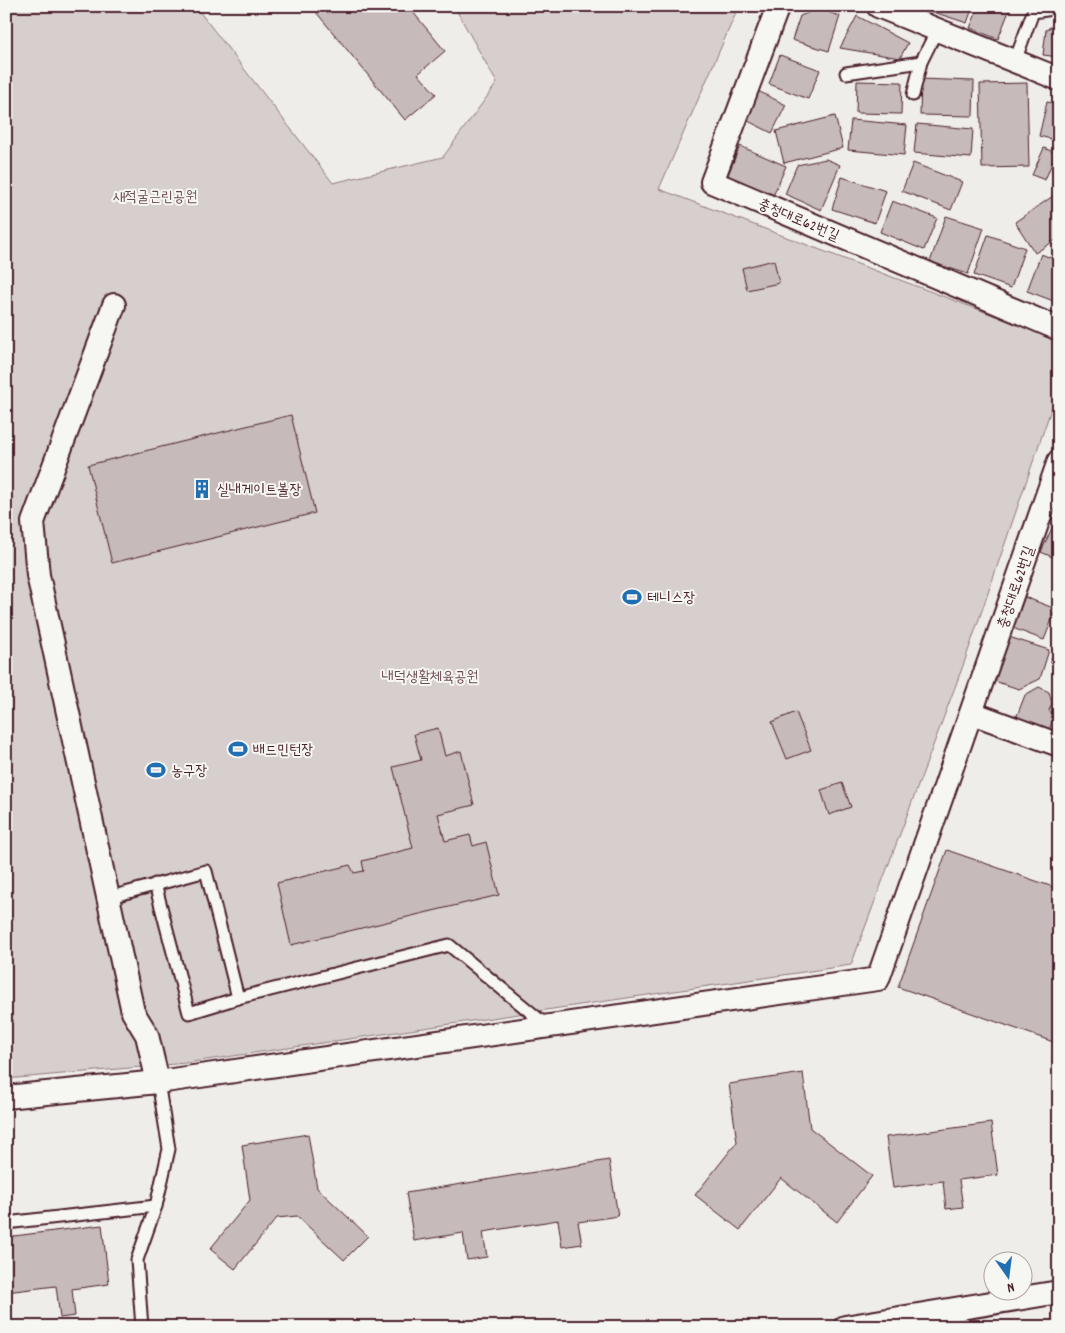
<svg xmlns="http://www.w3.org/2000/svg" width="1065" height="1333" viewBox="0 0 1065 1333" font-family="Dekko,'Poor Story',sans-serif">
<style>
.green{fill:#d7cfce;stroke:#90777c}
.building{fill:#c6babb;stroke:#4a1f2b}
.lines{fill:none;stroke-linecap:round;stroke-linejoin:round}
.service-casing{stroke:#4a1f2b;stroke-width:15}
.minor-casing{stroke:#4a1f2b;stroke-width:26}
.service{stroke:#f6f6f2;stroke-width:11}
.minor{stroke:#f6f6f2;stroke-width:22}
.labels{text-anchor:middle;stroke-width:4;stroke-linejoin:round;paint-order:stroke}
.park-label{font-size:15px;fill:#6d4b54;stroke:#f6f6f2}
.street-label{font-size:15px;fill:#4a1f2b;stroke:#f6f6f2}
.poi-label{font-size:15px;fill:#4a1f2b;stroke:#f6f6f2;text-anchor:start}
</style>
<rect width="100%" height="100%" fill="#efedea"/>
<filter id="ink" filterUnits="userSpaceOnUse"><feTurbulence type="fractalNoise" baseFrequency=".02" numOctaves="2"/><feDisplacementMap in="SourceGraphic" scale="10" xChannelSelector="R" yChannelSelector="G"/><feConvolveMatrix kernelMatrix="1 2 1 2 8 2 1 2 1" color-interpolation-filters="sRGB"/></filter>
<g filter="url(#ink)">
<polygon class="green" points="6,6 195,6 333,183 443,157 497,83 454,6 739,6 659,189 1059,340 1059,386 964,663 851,965 186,1063 6,1079"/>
<g class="building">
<polygon points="311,6 408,6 445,51 418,74 436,94 405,120"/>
<polygon points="928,6 973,6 967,23 927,10"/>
<polygon points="979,6 1011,6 998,39 970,28"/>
<polygon points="818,9 840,16 829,51 792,40 800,16"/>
<polygon points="857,16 908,43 900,58 840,48"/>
<polygon points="1059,21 1059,57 1043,55 1046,30"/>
<polygon points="780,55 820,70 808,99 769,84"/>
<polygon points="921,79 974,81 973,116 920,115"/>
<polygon points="857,81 902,82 901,114 856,113"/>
<polygon points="1027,83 1029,167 982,168 980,84"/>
<polygon points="758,91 786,105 772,133 744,119"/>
<polygon points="1047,102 1059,104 1059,141 1039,136"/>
<polygon points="835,116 843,148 784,163 776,131"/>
<polygon points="851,120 907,125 904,155 848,150"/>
<polygon points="917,124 973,129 971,158 914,153"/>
<polygon points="740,146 786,166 773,196 727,177"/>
<polygon points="1044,148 1056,153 1045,180 1032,175"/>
<polygon points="826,159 840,165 821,210 785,194 797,165"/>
<polygon points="913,163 962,182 951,210 902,191"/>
<polygon points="842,177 886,191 875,223 832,209"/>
<polygon points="1056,194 1059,198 1059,238 1035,253 1015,222"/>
<polygon points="892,201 937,218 924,250 880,232"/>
<polygon points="946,216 984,228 968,274 930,262"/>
<polygon points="988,235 1025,248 1011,288 974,275"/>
<polygon points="1059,247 1059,303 1027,291 1041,254 1054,259"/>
<polygon points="774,260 779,283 747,290 742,268"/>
<polygon points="291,415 315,513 112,563 88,465"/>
<polygon points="1058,515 1059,516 1059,560 1041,552"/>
<polygon points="1022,596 1056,609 1044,640 1010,627"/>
<polygon points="1009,637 1049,650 1040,679 1019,689 994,681"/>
<polygon points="1059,638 1059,665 1050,662"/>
<polygon points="1039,687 1049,692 1052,703 1049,711 1055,714 1048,733 1015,721 1025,695"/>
<polygon points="796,712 811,750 787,759 772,722"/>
<polygon points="438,728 445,756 461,751 474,805 438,814 445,841 470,835 473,846 486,842 499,895 291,945 277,883 350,865 354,873 364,871 362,861 413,848 393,767 421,760 414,734"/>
<polygon points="842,783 851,807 829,815 821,790"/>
<polygon points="947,850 1059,889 1059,1044 898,987"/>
<polygon points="803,1073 810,1128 872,1176 837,1222 781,1178 740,1230 695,1195 737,1142 729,1084"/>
<polygon points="991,1123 998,1175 959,1180 963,1207 946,1209 943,1181 893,1188 886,1137"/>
<polygon points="308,1134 317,1188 368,1236 344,1260 297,1216 277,1218 235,1269 210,1249 250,1200 242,1145"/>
<polygon points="609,1160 618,1216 578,1222 582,1244 562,1247 558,1220 483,1232 487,1257 467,1260 463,1233 414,1241 406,1193"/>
<polygon points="102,1225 109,1284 72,1289 75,1316 60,1318 56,1286 6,1292 6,1237"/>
</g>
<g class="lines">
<g class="service-casing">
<g id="service">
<polyline points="1015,61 1033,12 1059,8"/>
<polyline points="846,73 921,62"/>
<polyline points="913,95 921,62 937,30"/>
<polyline points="155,884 189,1013 238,998"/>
<polyline points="107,898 206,871 238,998 449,945 546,1025"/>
<polyline points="6,1223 156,1206"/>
<polyline points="142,1327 137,1260 156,1206 169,1149 158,1082"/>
</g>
</g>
<g class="minor-casing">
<g id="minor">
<polyline points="778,6 712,182 1059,329"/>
<polyline points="878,6 1059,79"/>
<polyline points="114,305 33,522 38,575 133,1012 147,1035 158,1082 878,979 1059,461"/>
<polyline points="972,713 1059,745"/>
<polyline points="6,1097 158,1082"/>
<polyline points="845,1327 1059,1292"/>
</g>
</g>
<use href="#service" class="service"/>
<use href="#minor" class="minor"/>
</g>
</g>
<defs>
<g id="building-bare" transform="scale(1.5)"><path d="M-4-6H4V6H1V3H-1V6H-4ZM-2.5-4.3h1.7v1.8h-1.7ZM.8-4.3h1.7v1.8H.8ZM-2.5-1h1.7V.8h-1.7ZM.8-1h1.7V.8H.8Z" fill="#1f6fb2" stroke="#f6f6f2" stroke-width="2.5" paint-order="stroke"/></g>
<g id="stadium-bare" transform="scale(1.5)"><path d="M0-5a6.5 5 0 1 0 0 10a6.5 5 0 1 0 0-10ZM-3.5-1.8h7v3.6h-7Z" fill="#1f6fb2" stroke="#f6f6f2" stroke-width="2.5" paint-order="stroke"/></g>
</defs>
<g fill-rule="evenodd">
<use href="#building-bare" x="202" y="489"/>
<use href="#stadium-bare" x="632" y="597"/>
<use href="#stadium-bare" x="238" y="749"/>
<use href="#stadium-bare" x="156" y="770"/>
</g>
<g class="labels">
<g class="park-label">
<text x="155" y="201">새적굴근린공원</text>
<text x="430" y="681">내덕생활체육공원</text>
</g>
<g class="street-label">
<text transform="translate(799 219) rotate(23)" y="5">충청대로62번길</text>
<text transform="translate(1015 587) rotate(-71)" y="5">충청대로62번길</text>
</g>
<g class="poi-label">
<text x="217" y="494">실내게이트볼장</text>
<text x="647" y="602">테니스장</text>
<text x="253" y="754">배드민턴장</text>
<text x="171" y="775">농구장</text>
</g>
</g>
<rect width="1065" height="1333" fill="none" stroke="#f6f6f2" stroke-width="25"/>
<rect x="12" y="12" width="1040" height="1308" fill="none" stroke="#4a1f2b" stroke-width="2" filter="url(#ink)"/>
<g transform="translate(1008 1276) rotate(166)"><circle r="24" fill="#f6f6f2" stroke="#b1a0a2"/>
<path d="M0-4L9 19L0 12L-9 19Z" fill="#1f6fb2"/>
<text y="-8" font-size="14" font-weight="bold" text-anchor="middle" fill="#4a1f2b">N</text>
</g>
</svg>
